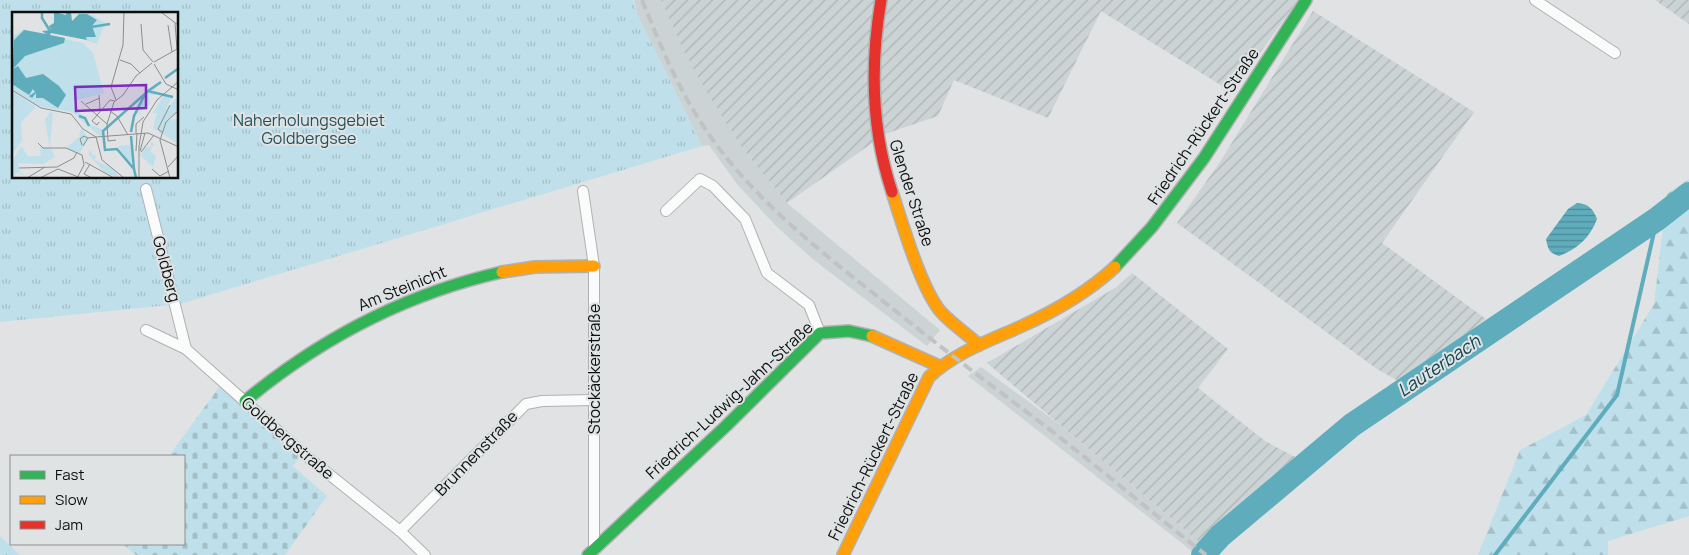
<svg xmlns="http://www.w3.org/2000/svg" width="1689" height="555" viewBox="0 0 1689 555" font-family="Manrope,sans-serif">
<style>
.built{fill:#cbd3d4}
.industrial{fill:url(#industrial-furrows)}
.forest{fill:url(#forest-firs)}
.cemetery{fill:url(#cemetery-stones)}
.park{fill:url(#park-tufts);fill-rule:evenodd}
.water{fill:url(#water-rules)}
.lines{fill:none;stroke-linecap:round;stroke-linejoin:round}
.stream{stroke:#5facbc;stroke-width:4}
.river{stroke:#5facbc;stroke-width:24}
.street-casing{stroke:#b0b1b2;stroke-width:12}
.fast-casing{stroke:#b0b1b2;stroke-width:14}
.slow-casing{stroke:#b0b1b2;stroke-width:14}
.jam-casing{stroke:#b0b1b2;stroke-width:14}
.street{stroke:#fafbfb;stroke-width:10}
.fast{stroke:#30b455;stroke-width:11}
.slow{stroke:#ff9f0a;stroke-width:11}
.jam{stroke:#e5322d;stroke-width:11}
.rail{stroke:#c1c2c2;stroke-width:4;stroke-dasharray:10 5;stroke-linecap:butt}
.labels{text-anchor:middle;stroke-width:4;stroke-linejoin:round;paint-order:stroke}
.park-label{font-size:16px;fill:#24505b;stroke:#dfe3e4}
.street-label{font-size:16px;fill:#0d0f0f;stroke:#dfe3e4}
.water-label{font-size:18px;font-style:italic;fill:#15434e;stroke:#dfe3e4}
.inset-river{fill:none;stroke:#5facbc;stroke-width:2.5}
.inset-road{fill:none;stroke:#8c8e8e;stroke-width:1}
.view{fill:#7b2cbf;fill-opacity:0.15;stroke:#7b2cbf;stroke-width:2.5}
.inset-edge{fill:none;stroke:#0d0f0f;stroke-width:2.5}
</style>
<defs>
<pattern id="industrial-furrows" width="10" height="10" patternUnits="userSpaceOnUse" patternTransform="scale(1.25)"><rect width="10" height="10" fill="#cbd3d4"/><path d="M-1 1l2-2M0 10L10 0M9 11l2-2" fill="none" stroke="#adb4b5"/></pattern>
<pattern id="forest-firs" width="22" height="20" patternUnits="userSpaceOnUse" patternTransform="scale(1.25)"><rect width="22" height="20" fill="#bfe0ea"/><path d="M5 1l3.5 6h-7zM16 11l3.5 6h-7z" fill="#a3bfc8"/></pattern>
<pattern id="cemetery-stones" width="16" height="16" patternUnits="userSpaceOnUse" patternTransform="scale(1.25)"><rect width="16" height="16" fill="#bfe0ea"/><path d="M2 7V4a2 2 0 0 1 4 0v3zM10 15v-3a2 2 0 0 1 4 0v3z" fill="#a3bfc8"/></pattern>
<pattern id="park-tufts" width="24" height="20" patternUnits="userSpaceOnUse" patternTransform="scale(1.25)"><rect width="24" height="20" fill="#bfe0ea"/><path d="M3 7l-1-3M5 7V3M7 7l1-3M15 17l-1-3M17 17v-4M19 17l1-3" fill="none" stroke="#a3bfc8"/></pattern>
<pattern id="water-rules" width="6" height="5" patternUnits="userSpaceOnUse" patternTransform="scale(1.25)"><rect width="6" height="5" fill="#5facbc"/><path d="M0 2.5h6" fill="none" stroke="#4d8a97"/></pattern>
</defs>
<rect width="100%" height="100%" fill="#e0e2e3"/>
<g class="built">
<polygon points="634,0 661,0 684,52 743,149 787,203 940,330 927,346 815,261 776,226 737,184 709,145 702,146 637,14"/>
<polygon points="981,367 1059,424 1204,546 1192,551 968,376"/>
</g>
<g class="industrial">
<polygon points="661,0 1298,0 1232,92 1101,11 1048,118 954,80 938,116 885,134 787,203 743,149 711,99 684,52"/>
<polygon points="1655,0 1689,0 1689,24"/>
<polygon points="1313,11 1474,112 1382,243 1486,319 1400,382 1377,369 1177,223 1220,162"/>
<polygon points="1132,273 1228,349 1198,388 1265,441 1299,459 1204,546 987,363 1115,288"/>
</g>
<polygon class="forest" points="1689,179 1689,516 1608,541 1608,555 1478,555 1520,450 1586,415 1654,304 1667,194"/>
<polygon class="cemetery" points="220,386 299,458 293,466 327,496 285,555 136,555 123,544 184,544 184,456 169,456"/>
<g class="park">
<path d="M0 0H633L637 14 702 146 180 304 0 322ZM14 14H178V178H14Z"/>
<polygon points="0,536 19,554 20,555 0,555"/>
</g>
<path class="water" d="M1577 203C1589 204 1593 209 1597 219 1590 238 1577 249 1559 256 1549 253 1548 249 1546 239L1568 209Z"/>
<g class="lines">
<polyline class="stream" points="1495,555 1617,395 1657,219"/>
<polyline class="river" points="1203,555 1220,536 1352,425 1657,219 1689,194"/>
<g class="street-casing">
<g id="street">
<polyline points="1535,0 1615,53"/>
<polyline points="146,189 186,349"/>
<polyline points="583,191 594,266 594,547"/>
<polyline points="666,211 700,179 713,186 745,219 767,273 809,305 820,333"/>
<polyline points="146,330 186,349 305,455 400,531 425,555"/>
<polyline points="400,531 526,404 542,401 594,400"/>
</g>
</g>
<g class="fast-casing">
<g id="fast">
<polyline points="1115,267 1152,227 1204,158 1306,0"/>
<path d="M245 401C321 338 405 294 502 272"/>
<polyline points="588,555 726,426 820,333 849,331 872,336"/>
</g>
</g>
<g class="slow-casing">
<g id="slow">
<path d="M892 192C902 222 921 289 941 312 952 324 967 334 979 345"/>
<polyline points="502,272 535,267 594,266"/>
<polyline points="872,336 939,366"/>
<path d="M843 555 929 377C956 352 989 341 1022 326 1055 311 1088 292 1115 267"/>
</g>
</g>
<g class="jam-casing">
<path id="jam" d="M881 0C870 65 871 129 892 192"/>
</g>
<use href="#street" class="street"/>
<use href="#fast" class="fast"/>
<use href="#slow" class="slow"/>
<use href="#jam" class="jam"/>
<path class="rail" d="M642 0C658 39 673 77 695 113 739 186 807 241 873 293 920 331 968 368 1016 404 1081 452 1142 505 1206 555"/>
</g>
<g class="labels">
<g class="park-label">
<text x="309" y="126">Naherholungsgebiet<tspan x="309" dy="18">Goldbergsee</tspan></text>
</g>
<g class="street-label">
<text transform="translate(1203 126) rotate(-56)" y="6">Friedrich-Rückert-Straße</text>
<text transform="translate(912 193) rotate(72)" y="6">Glender Straße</text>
<text transform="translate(167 269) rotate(75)" y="6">Goldberg</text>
<text transform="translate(402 288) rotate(-22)" y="6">Am Steinicht</text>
<text transform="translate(594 369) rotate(-90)" y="6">Stockäckerstraße</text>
<text transform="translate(729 400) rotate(-43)" y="6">Friedrich-Ludwig-Jahn-Straße</text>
<text transform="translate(288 438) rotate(41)" y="6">Goldbergstraße</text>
<text transform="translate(476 453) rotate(-46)" y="6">Brunnenstraße</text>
<text transform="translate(873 456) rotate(-64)" y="6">Friedrich-Rückert-Straße</text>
</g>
<g class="water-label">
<text transform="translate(1439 366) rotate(-34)" y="6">Lauterbach</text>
</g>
</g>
<g transform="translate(12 12)">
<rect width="166" height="166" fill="#e0e2e3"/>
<path d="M38 100 41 101 38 134 42 143 31 144 29 137H38L33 108ZM139 130 142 132 138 139 144 144 141 155 128 143 133 135H139ZM118 133 122 149 117 152 106 134Z" fill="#bfe0ea"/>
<path d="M143 73 145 74 143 77 147 76 138 79 146 83H137L138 92 126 100 131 102 123 101 133 81ZM0 79 24 95 9 110 10 129 0 142ZM69 116 76 126 68 141 54 136 67 125ZM9 134 16 144H29L28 135 37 137H29L31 144 42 143V145L32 152 6 151 8 160 15 166 6 160 0 166V150ZM77 137 81 144 84 142 83 148 102 157 106 165 94 162 77 143Z" fill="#bfe0ea"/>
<path d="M80 3 93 11 85 32 70 27 75 28 74 25 83 22 80 14 84 10 77 4Z" fill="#bfe0ea"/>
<path d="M12 17 71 31 81 41 92 81 62 89 61 93 77 112 92 118 89 125 60 100 25 94 0 77V25Z" fill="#bfe0ea"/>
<path d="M152 83 159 86 153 99 166 84V99L155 108 166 107 165 131 141 116 145 101H141Z" fill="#bfe0ea"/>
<path d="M42 0 54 3V0H59L60 9 67 2H75L85 8 80 14 84 25H74L75 28 39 21 38 23 53 26 52 31 13 44 1 57 6 54 14 66 31 62 47 74 54 83 46 96 31 86H24V81L20 86 17 84 23 80 21 77 17 83 0 72 2 28 12 18 34 22 30 19 39 18 37 14 42 11Z" fill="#5facbc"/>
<path class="inset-river" d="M30 0V6L38 19M79 15 98 12M153 66 167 56M136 79 149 70M67 104 73 106 77 114M119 120 122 104 133 82M119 124 122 157M124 166 122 157 105 137 93 138 91 119 136 79 161 85"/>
<path class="inset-road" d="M149 0 166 13M163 11 165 37M129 12 131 38 141 50M156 13 160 40M108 48 119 52 128 61M142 50 167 36M142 52 154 72 167 78M0 78 29 96 59 102 71 117 84 125 136 121 167 135M87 83 88 98M104 88 99 75 111 33 112 0M69 89 95 112M74 92 88 86M98 99 105 104 116 123M87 110 85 113 80 109 98 88 103 89M124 121V112L132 105M151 121 146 117 158 93M104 128 96 129 95 112 102 90 111 83 124 64 140 51M26 131 31 136H54L70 143 72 153 65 166M70 133 68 127 72 124 76 126M71 134 76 126 84 125 90 148 112 166M124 139 125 121M128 139 133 121M129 140 142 123M73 150 102 166M78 152 72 162 80 166M156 155 167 143M7 156 45 155 62 146 65 140M46 157 69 166M140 157 148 164 157 159M15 166 33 155M28 166 46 157M127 166V134L131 110 145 88 167 69M158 166 148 128 154 110 167 98"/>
<path class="view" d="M134 73V96L64 99 63 75Z"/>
<rect width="166" height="166" class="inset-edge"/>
</g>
<rect x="10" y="455" width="175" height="90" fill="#dfe3e4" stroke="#8b8e8f"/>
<rect x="20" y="471" width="25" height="8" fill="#30b455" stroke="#8b8e8f"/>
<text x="55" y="480" font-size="15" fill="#0d0f0f">Fast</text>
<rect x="20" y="496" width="25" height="8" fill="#ff9f0a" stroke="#8b8e8f"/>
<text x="55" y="505" font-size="15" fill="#0d0f0f">Slow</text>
<rect x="20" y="521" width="25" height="8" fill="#e5322d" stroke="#8b8e8f"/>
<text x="55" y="530" font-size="15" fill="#0d0f0f">Jam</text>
</svg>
